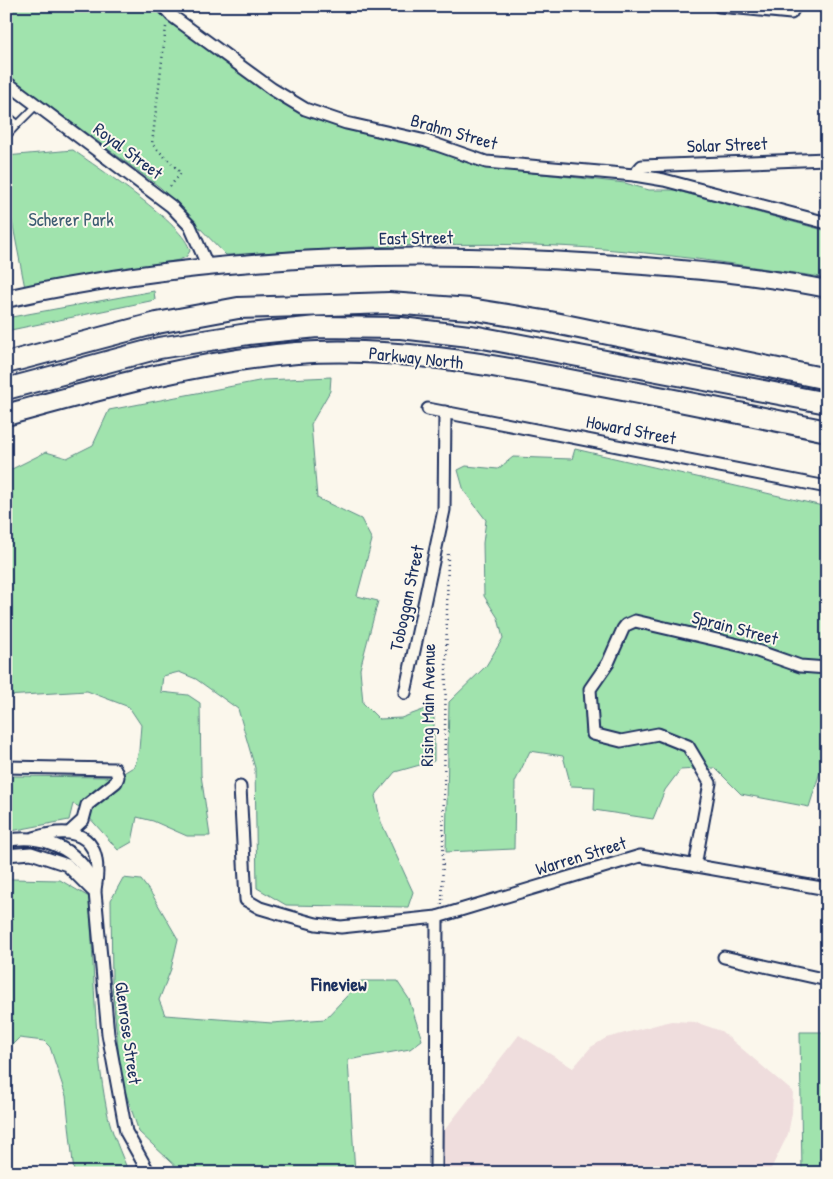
<svg xmlns="http://www.w3.org/2000/svg" width="833" height="1179" viewBox="0 0 833 1179" font-family="'Patrick Hand',sans-serif">
<style>
.built{fill:#efdddd}
.green{fill:#a0e3ad;stroke:#5e8986}
.lines{fill:none;stroke-linecap:round;stroke-linejoin:round}
.service-casing{stroke:#1b2f5e;stroke-width:9}
.minor-casing{stroke:#1b2f5e;stroke-width:15}
.secondary-casing{stroke:#1b2f5e;stroke-width:20}
.motorway-casing{stroke:#1b2f5e;stroke-width:24}
.path{stroke:#1b2f5e;stroke-width:2.5;stroke-dasharray:1 4;stroke-linecap:butt}
.service{stroke:#fbf7ec;stroke-width:5.5}
.minor{stroke:#fbf7ec;stroke-width:11}
.secondary{stroke:#fbf7ec;stroke-width:16}
.motorway{stroke:#fbf7ec;stroke-width:20}
.labels{text-anchor:middle;stroke-width:4;stroke-linejoin:round;paint-order:stroke}
.street-label{font-size:18px;fill:#1b2f5e;stroke:#fbf7ec}
.park-label{font-size:18px;fill:#3c5c72;stroke:#fbf7ec}
.neighbourhood-label{font-size:19px;font-weight:bold;fill:#1b2f5e;stroke:#fbf7ec}
</style>
<rect width="100%" height="100%" fill="#fbf7ec"/>
<filter id="ink" filterUnits="userSpaceOnUse"><feTurbulence type="fractalNoise" baseFrequency=".02" numOctaves="2"/><feDisplacementMap in="SourceGraphic" scale="10" xChannelSelector="R" yChannelSelector="G"/><feConvolveMatrix kernelMatrix="1 2 1 2 8 2 1 2 1" color-interpolation-filters="sRGB"/></filter>
<g filter="url(#ink)">
<polygon class="built" points="671,1021 695,1022 721,1031 793,1092 792,1113 788,1134 769,1173 442,1173 443,1132 519,1035 573,1068 591,1047 606,1038"/>
<g class="green">
<path d="M6 6H153L163 17 278 99 426 147 479 167 625 183 649 190H674L827 231V278C729 263 632 248 533 245 431 242 328 249 226 255L161 188 6 74Z"/>
<path d="M73 150C98 168 185 224 190 251L186 257 179 260 25 288 6 190V156Z"/>
<polygon points="154,291 155,300 6,331 6,318"/>
<polygon points="331,377 330,391 311,424 317,498 361,519 372,540 357,596 378,601 360,669 363,703 379,719 401,718 434,706 434,761 395,772 375,796 381,822 413,892 408,907 286,905 257,888 255,768 238,709 196,679 179,672 163,676 161,692 188,695 200,703 201,775 210,836 187,836 153,821 137,817 132,842 118,850 80,807 73,804 69,820 6,832 6,776 117,777 135,766 139,750 141,725 129,707 87,691 6,696 6,472 46,452 67,458 93,445 109,410 264,380"/>
<polygon points="575,449 827,507 827,750 809,807 741,794 715,768 680,770 665,790 653,819 594,810 595,787 571,786 563,756 530,751 515,782 514,849 446,852 449,702 486,666 503,638 498,618 484,596 483,543 486,520 464,491 458,470 466,466 498,469 513,457 572,459"/>
<polygon points="123,878 141,880 153,896 178,939 171,969 159,1000 165,1015 272,1023 325,1019 361,981 397,981 409,999 422,1040 410,1049 348,1060 355,1173 183,1173 139,1132 121,1079 112,984 111,900"/>
<path d="M12 879 60 880 89 897C95 968 93 1040 107 1111 111 1132 121 1153 129 1173H74L66 1096 50 1047 44 1041 19 1038 6 1051V880Z"/>
<polygon points="800,1032 827,1032 827,1173 802,1173"/>
</g>
<g class="lines">
<g class="service-casing">
<g id="service">
<polyline points="6,114 18,124 37,105"/>
<polyline points="6,137 18,124"/>
</g>
</g>
<g class="minor-casing">
<g id="minor">
<polyline points="163,6 172,16 272,89 305,109 346,123 426,141 486,162 634,175 664,180 827,223"/>
<polyline points="719,6 791,13 795,6"/>
<polyline points="6,82 171,206 190,226 208,267"/>
<polyline points="634,175 642,166 827,159"/>
<polyline points="428,409 827,487"/>
<polyline points="405,693 444,510 445,412"/>
<polyline points="6,767 115,769 118,777 116,782 87,805 83,820 71,831"/>
<polyline points="240,787 246,900 260,908 287,916 316,924 341,927 437,917 640,856 827,889"/>
<path d="M34 838C81 823 104 840 95 890"/>
<path d="M6 841C37 834 71 845 88 873 92 878 93 886 95 892L108 1034 126 1132 149 1173"/>
<polyline points="6,855 31,853 67,865 92,890"/>
<polyline points="695,866 710,783 688,746 658,734 621,741 593,734 590,689 608,663 623,629 626,625 635,621 743,646 800,666 827,668"/>
<polyline points="724,957 827,980"/>
<polyline points="436,1173 437,917"/>
</g>
</g>
<g class="secondary-casing">
<path id="secondary" d="M6 299C205 255 414 249 617 264 687 269 758 275 827 289"/>
</g>
<g class="motorway-casing">
<g id="motorway">
<polyline points="6,363 157,323 238,308 389,303 470,309 550,322 827,379"/>
<polyline points="6,389 159,348 248,334 317,327 401,328 478,337 827,403"/>
<path d="M6 415C101 389 198 361 297 353 392 346 487 364 580 382 662 397 745 414 827 431"/>
</g>
</g>
<g class="path">
<polyline points="166,27 152,144 181,173 168,189"/>
<polyline points="442,905 448,553"/>
</g>
<use href="#service" class="service"/>
<use href="#minor" class="minor"/>
<use href="#secondary" class="secondary"/>
<use href="#motorway" class="motorway"/>
</g>
</g>
<g class="labels">
<g class="street-label">
<text transform="translate(454 132) rotate(16)" y="6">Brahm Street</text>
<text transform="translate(727 145) rotate(-2)" y="6">Solar Street</text>
<text transform="translate(128 151) rotate(37)" y="6">Royal Street</text>
<text transform="translate(416 238) rotate(-1)" y="6">East Street</text>
<text transform="translate(416 358) rotate(6)" y="6">Parkway North</text>
<text transform="translate(631 430) rotate(11)" y="6">Howard Street</text>
<text transform="translate(407 598) rotate(-78)" y="6">Toboggan Street</text>
<text transform="translate(735 628) rotate(15)" y="6">Sprain Street</text>
<text transform="translate(428 705) rotate(-89)" y="6">Rising Main Avenue</text>
<text transform="translate(581 856) rotate(-17)" y="6">Warren Street</text>
<text transform="translate(128 1033) rotate(82)" y="6">Glenrose Street</text>
</g>
<g class="park-label">
<text x="71" y="226">Scherer Park</text>
</g>
<g class="neighbourhood-label">
<text x="339" y="991">Fineview</text>
</g>
</g>
<rect width="833" height="1179" fill="none" stroke="#fbf7ec" stroke-width="25"/>
<rect x="12" y="12" width="808" height="1154" fill="none" stroke="#1b2f5e" stroke-width="2" filter="url(#ink)"/>
</svg>
